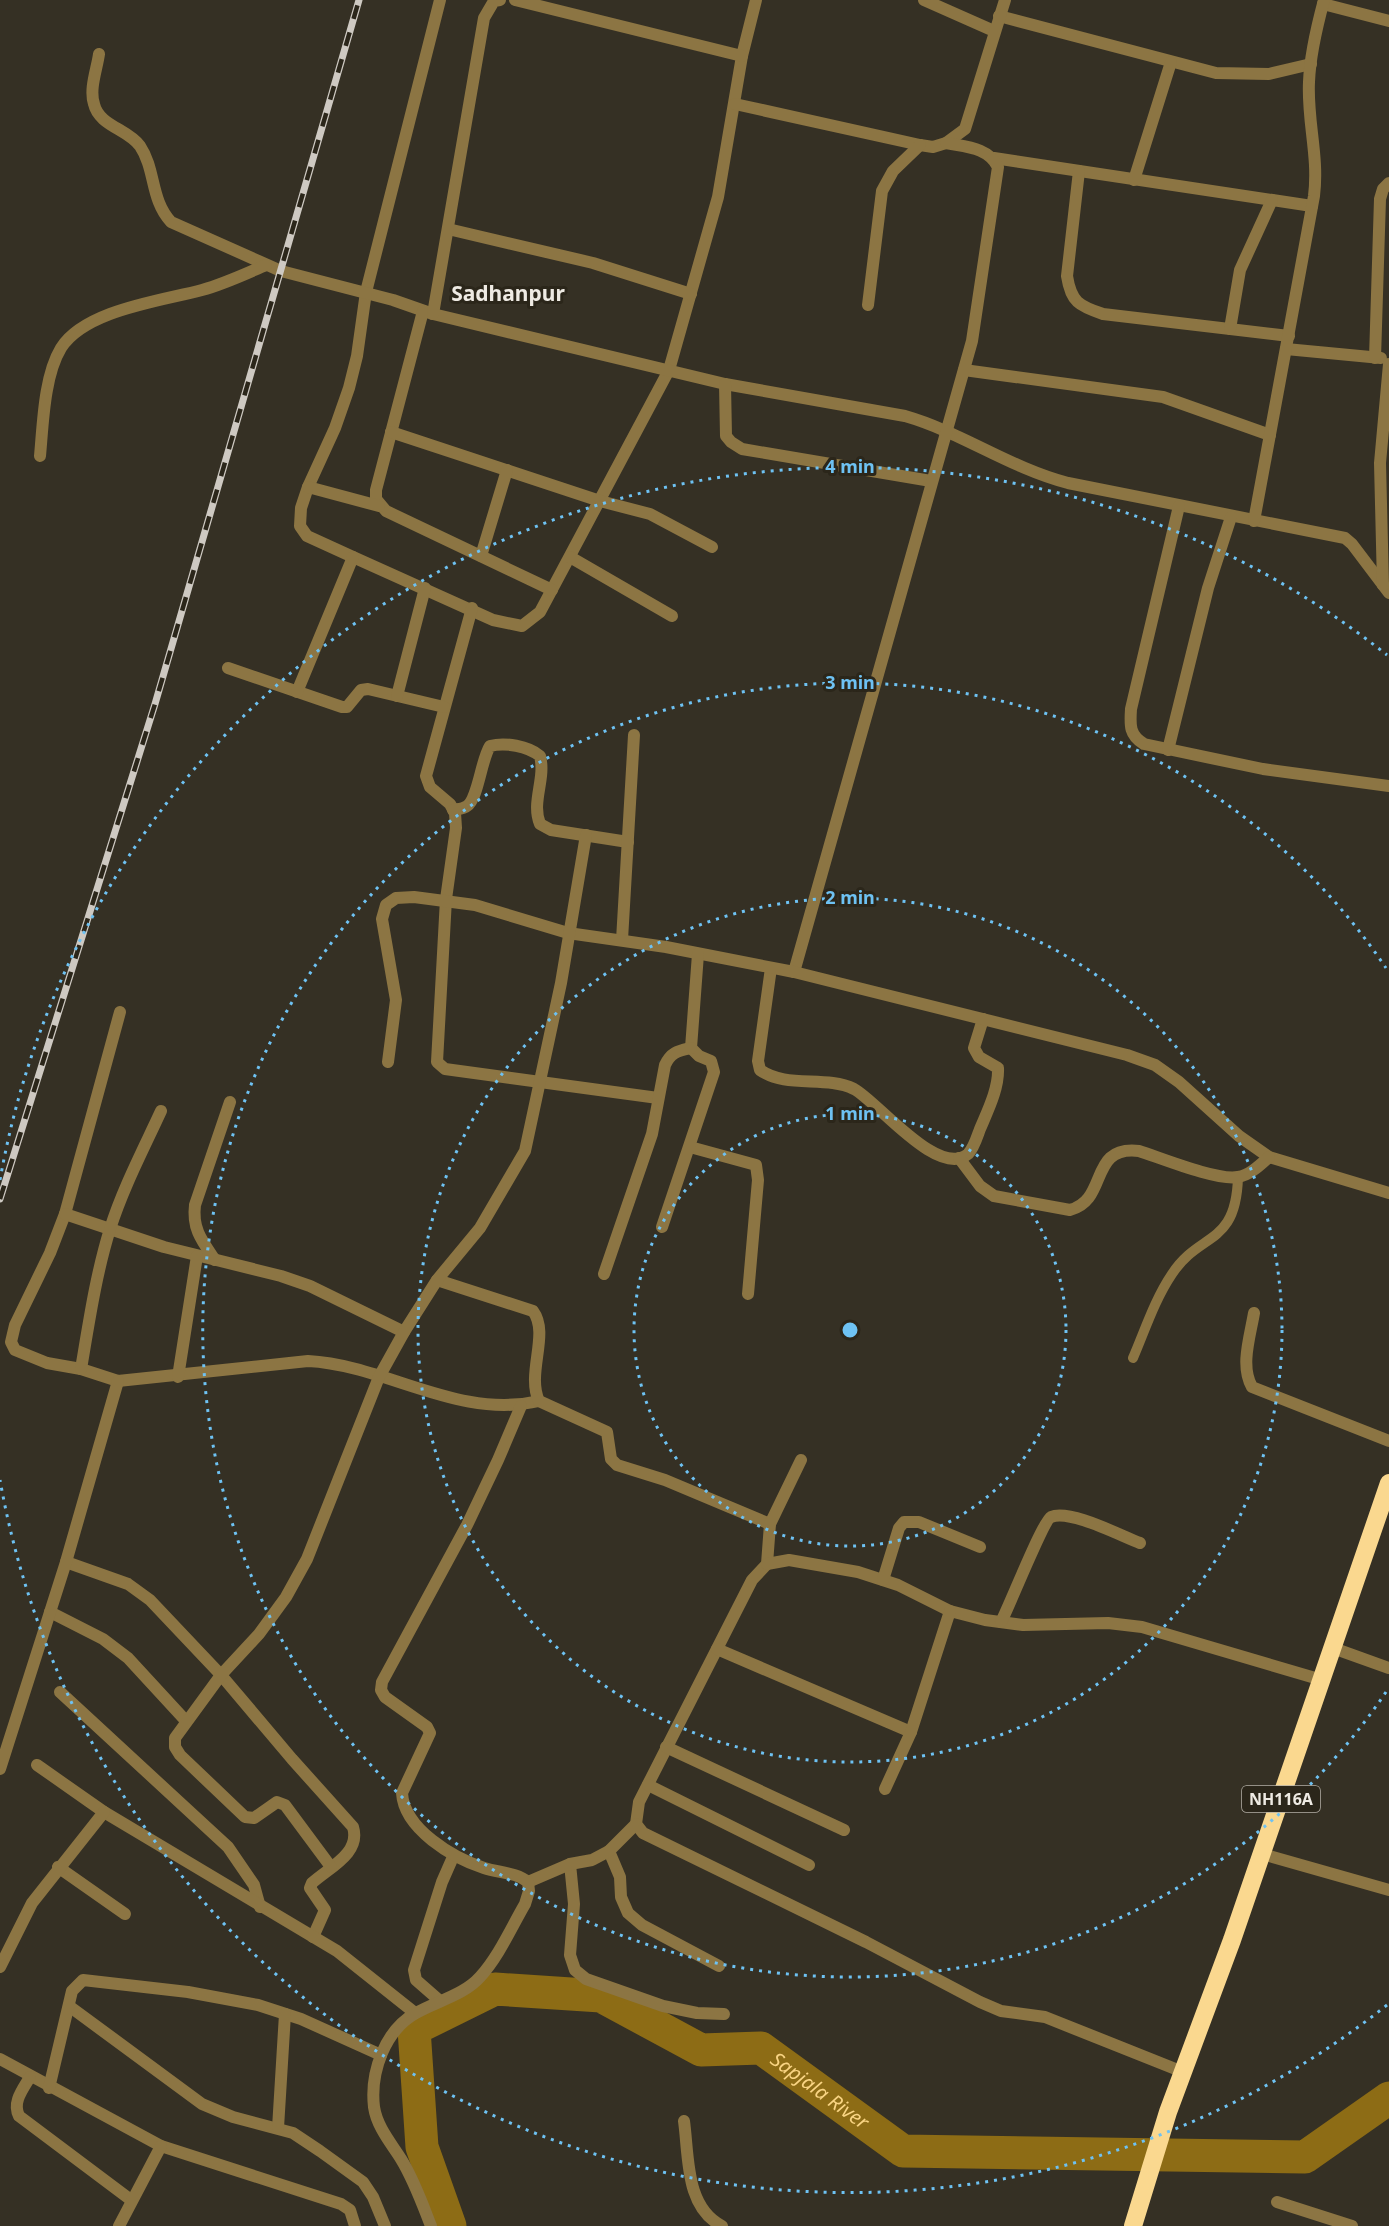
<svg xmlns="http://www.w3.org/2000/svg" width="1389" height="2226" viewBox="0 0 1389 2226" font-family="'Noto Sans',sans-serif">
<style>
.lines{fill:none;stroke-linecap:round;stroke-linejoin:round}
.river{stroke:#8d6c15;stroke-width:33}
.lane{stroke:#8c7543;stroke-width:10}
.street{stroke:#8c7543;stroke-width:12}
.highway{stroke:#fad88f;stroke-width:18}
.rail-casing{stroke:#cec9c2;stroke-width:7}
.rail{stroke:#2b261a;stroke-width:4.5;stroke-dasharray:14;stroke-linecap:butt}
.ring{fill:none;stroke:#6ec2f3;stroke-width:3;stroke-dasharray:3 6}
.labels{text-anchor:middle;stroke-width:6;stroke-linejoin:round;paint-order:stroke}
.shield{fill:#2b261a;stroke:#b4afa7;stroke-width:1.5}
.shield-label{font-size:16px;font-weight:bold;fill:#eeeae3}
.water-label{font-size:20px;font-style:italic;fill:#f9d483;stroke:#2b261a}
.quarter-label{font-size:21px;font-weight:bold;fill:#eeeae3;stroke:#2b261a}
.centre{fill:#6ec2f3;stroke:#2b261a;stroke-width:3}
.ring-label{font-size:18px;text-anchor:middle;font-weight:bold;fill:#6ec2f3;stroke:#2b261a;stroke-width:6;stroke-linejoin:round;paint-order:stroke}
</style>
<rect width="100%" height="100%" fill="#353024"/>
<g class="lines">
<path class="river" id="s1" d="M450 2226 422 2147 414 2029 495 1989 601 1996 701 2050 761 2048 903 2151 1305 2157 1389 2098"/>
<path class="lane" d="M1133 1358C1145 1330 1155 1299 1172 1274 1200 1231 1236 1247 1238 1177"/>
<g class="street">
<polyline points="440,0 366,292 357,356 349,388 335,428 308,487 301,508 300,526 307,536 353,557 493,620 522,626 540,612 669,370 718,197 742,56 756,0"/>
<polyline points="515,0 742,56"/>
<polyline points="924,0 994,31"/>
<polyline points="1323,4 1389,21"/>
<polyline points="999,16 1216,73 1269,74 1311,64"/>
<path d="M99 54C97 69 89 89 94 104 99 126 128 129 140 146 156 170 150 199 171 222L281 271 393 300 433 314 725 384 905 416C961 432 1010 468 1068 483L1345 538 1352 544 1389 593"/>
<polyline points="735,104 920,145 933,147 946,143 965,129 1005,0"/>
<polyline points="994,158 1312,206"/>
<path d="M1079 171 1067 276C1071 302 1079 306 1103 314L1289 336"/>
<polyline points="1134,180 1171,62"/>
<polyline points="448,229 593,263 691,294"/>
<polyline points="868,305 882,191 893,171 920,145"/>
<polyline points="423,311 376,490 376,499 386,511 552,590"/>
<polyline points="433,314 484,18 494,1 500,0"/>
<polyline points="1230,329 1240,270 1272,200"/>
<polyline points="1286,349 1381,358"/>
<polyline points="1375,358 1380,199 1383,189 1389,183"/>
<polyline points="964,370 1163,397 1270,435"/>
<polyline points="725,384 726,436 731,442 742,449 931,481"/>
<polyline points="391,432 600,501 650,514 712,547"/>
<path d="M40 456C43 424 44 376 61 348 85 310 161 301 202 290 224 284 245 274 266 265"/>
<polyline points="308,487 379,506"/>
<path d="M1179 506 1131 709C1130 725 1129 735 1144 744L1263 769 1389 786"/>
<path d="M1254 521 1314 196C1319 156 1307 121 1309 82 1310 54 1317 26 1324 0"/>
<polyline points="481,556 507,470"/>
<polyline points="570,557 672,616"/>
<polyline points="1383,585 1380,463 1389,364"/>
<polyline points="472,608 426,776 430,787 450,804 455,813 456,828 446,899 437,1062 445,1069 658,1098"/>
<polyline points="228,668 342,707 347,707 361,690 368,689 444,707"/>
<polyline points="297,692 353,557"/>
<polyline points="397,696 425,588"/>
<polyline points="1168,750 1208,588 1231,517"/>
<path d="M453 810C457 809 463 809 467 806 478 799 481 760 490 746 505 742 528 746 540 756 546 779 531 802 540 824L551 830 628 842"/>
<polyline points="622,940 634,735"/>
<path d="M771 968 758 1061 760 1070C787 1089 825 1075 854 1089 877 1101 938 1179 968 1154 974 1148 977 1137 980 1129 988 1110 999 1088 998 1068L979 1057 974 1048 983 1019"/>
<path d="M794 972 972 341 998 167C988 147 966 147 946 143"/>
<path d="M120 1012 65 1214 50 1253 15 1325 11 1342 15 1350 47 1363 81 1369 118 1381 308 1361C386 1365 458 1420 539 1401"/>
<polyline points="388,1062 396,1000 382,919 386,905 396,898 414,897 475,905 568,933 666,947 794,972 1127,1055 1155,1065 1179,1082 1239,1136 1269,1157 1389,1193"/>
<polyline points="690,1147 756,1165 758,1180 748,1294"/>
<path d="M959 1158 980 1186 994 1196 1070 1210C1109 1200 1088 1145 1139 1151 1161 1158 1217 1181 1238 1177 1250 1175 1260 1165 1269 1157"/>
<polyline points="65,1214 164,1247 281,1276 310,1286 404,1332"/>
<polyline points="662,1227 714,1072 711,1061 699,1056 691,1048 698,954"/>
<path d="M215 1260C202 1241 192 1229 195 1205L230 1102"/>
<path d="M604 1274 652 1134 665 1065C671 1052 678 1051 691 1048"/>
<path d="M437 1280 533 1311C550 1334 526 1373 539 1401L607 1432 611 1459 617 1465 665 1480 770 1524"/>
<path d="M1254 1313C1250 1337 1240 1366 1252 1387L1389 1441"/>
<path d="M81 1369C89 1322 96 1274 110 1229 123 1188 143 1150 161 1111"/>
<polyline points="178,1377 197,1256"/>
<polyline points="801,1460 770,1524 767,1564 752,1580 639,1802 636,1824 643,1833 866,1942 980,2002 1001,2011 1045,2017 1183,2072"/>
<path d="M66 1562 128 1584 150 1600 221 1675 292 1759 353 1827C361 1853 330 1867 312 1883L310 1888 325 1910 313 1937"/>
<polyline points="767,1564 789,1560 858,1572 898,1585 950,1611 985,1620 1023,1625 1108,1623 1142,1627 1322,1680"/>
<polyline points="883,1580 899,1528 904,1522 919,1522 980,1547"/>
<polyline points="50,1612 103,1639 128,1658 186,1721"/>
<path d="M1001 1622C1009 1607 1043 1521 1051 1517 1070 1509 1121 1536 1140 1543"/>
<polyline points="1333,1648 1389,1668"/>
<polyline points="717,1649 911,1732"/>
<polyline points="60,1692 228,1847 254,1885 260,1907"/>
<polyline points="666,1747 844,1830"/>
<polyline points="37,1765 104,1812 337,1951 415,2013"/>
<polyline points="0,1769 66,1562 118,1381"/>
<polyline points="648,1785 809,1865"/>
<polyline points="885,1789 911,1732 950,1611"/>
<polyline points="609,1851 620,1877 621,1897 628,1913 642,1925 719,1966"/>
<polyline points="1262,1854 1389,1890"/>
<polyline points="570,1864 574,1904 570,1955 575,1970 586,1979 663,2006 697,2013 724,2014"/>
<polyline points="58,1867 125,1914"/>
<polyline points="331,1867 285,1805 277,1802 254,1818 245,1817 180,1755 175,1747 175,1738 221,1675 259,1634 286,1597 307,1559 379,1377 404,1332 437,1280 480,1228 525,1151 561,983 586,835"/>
<polyline points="528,1882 570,1864 592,1860 609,1851 636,1824"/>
<polyline points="0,1967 32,1903 104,1812"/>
<polyline points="440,2001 416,1980 414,1970 442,1882 453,1857"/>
<polyline points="69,2006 202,2104 233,2117 293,2133 320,2151 363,2182 373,2197 385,2226"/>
<polyline points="0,2059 161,2146 341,2204 350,2210 355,2226"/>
<path d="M30 2077C23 2089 12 2102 19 2116L131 2200"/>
<polyline points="49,2088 72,1991 83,1980 188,1992 258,2005 301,2019 381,2055"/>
<path d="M684 2121C689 2157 685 2207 722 2226"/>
<polyline points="278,2128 285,2014"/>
<polyline points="1277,2202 1352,2226"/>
<polyline points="119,2226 161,2146"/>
<path d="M431 2226C422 2203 414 2180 401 2159 391 2143 377 2127 374 2107 370 2072 385 2030 416 2013 437 2001 464 1995 480 1977 499 1956 511 1928 525 1904L529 1891 528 1882C516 1872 499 1873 484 1868 453 1858 404 1829 402 1793L430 1733 427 1727 385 1697 381 1690 382 1682 467 1525 498 1460 521 1406"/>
</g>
<polyline class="highway" points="1133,2226 1168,2112 1232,1940 1389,1483"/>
<g class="rail-casing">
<polyline id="rail" points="0,1199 155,704 359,0"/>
</g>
<use href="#rail" class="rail"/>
</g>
<g class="ring">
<circle cx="850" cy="1330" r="216"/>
<circle cx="850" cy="1330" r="432"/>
<path d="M1386 1692A647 647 0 1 1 1386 968"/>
<path d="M1387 2005A863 863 0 0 1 0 1480M0 1180A863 863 0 0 1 1387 655"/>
</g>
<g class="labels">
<rect class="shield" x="1242" y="1786" width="78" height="26" rx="4.5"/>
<g class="shield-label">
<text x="1281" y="1805">NH116A</text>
</g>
<g class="water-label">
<text dy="7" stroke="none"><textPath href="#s1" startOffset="645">Sapjala River</textPath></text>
</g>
<g class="quarter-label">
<text x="508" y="301">Sadhanpur</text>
</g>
</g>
<circle cx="850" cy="1330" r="9" class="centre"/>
<g class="ring-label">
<text x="850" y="473">4 min</text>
<text x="850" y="689">3 min</text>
<text x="850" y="904">2 min</text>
<text x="850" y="1120">1 min</text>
</g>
</svg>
